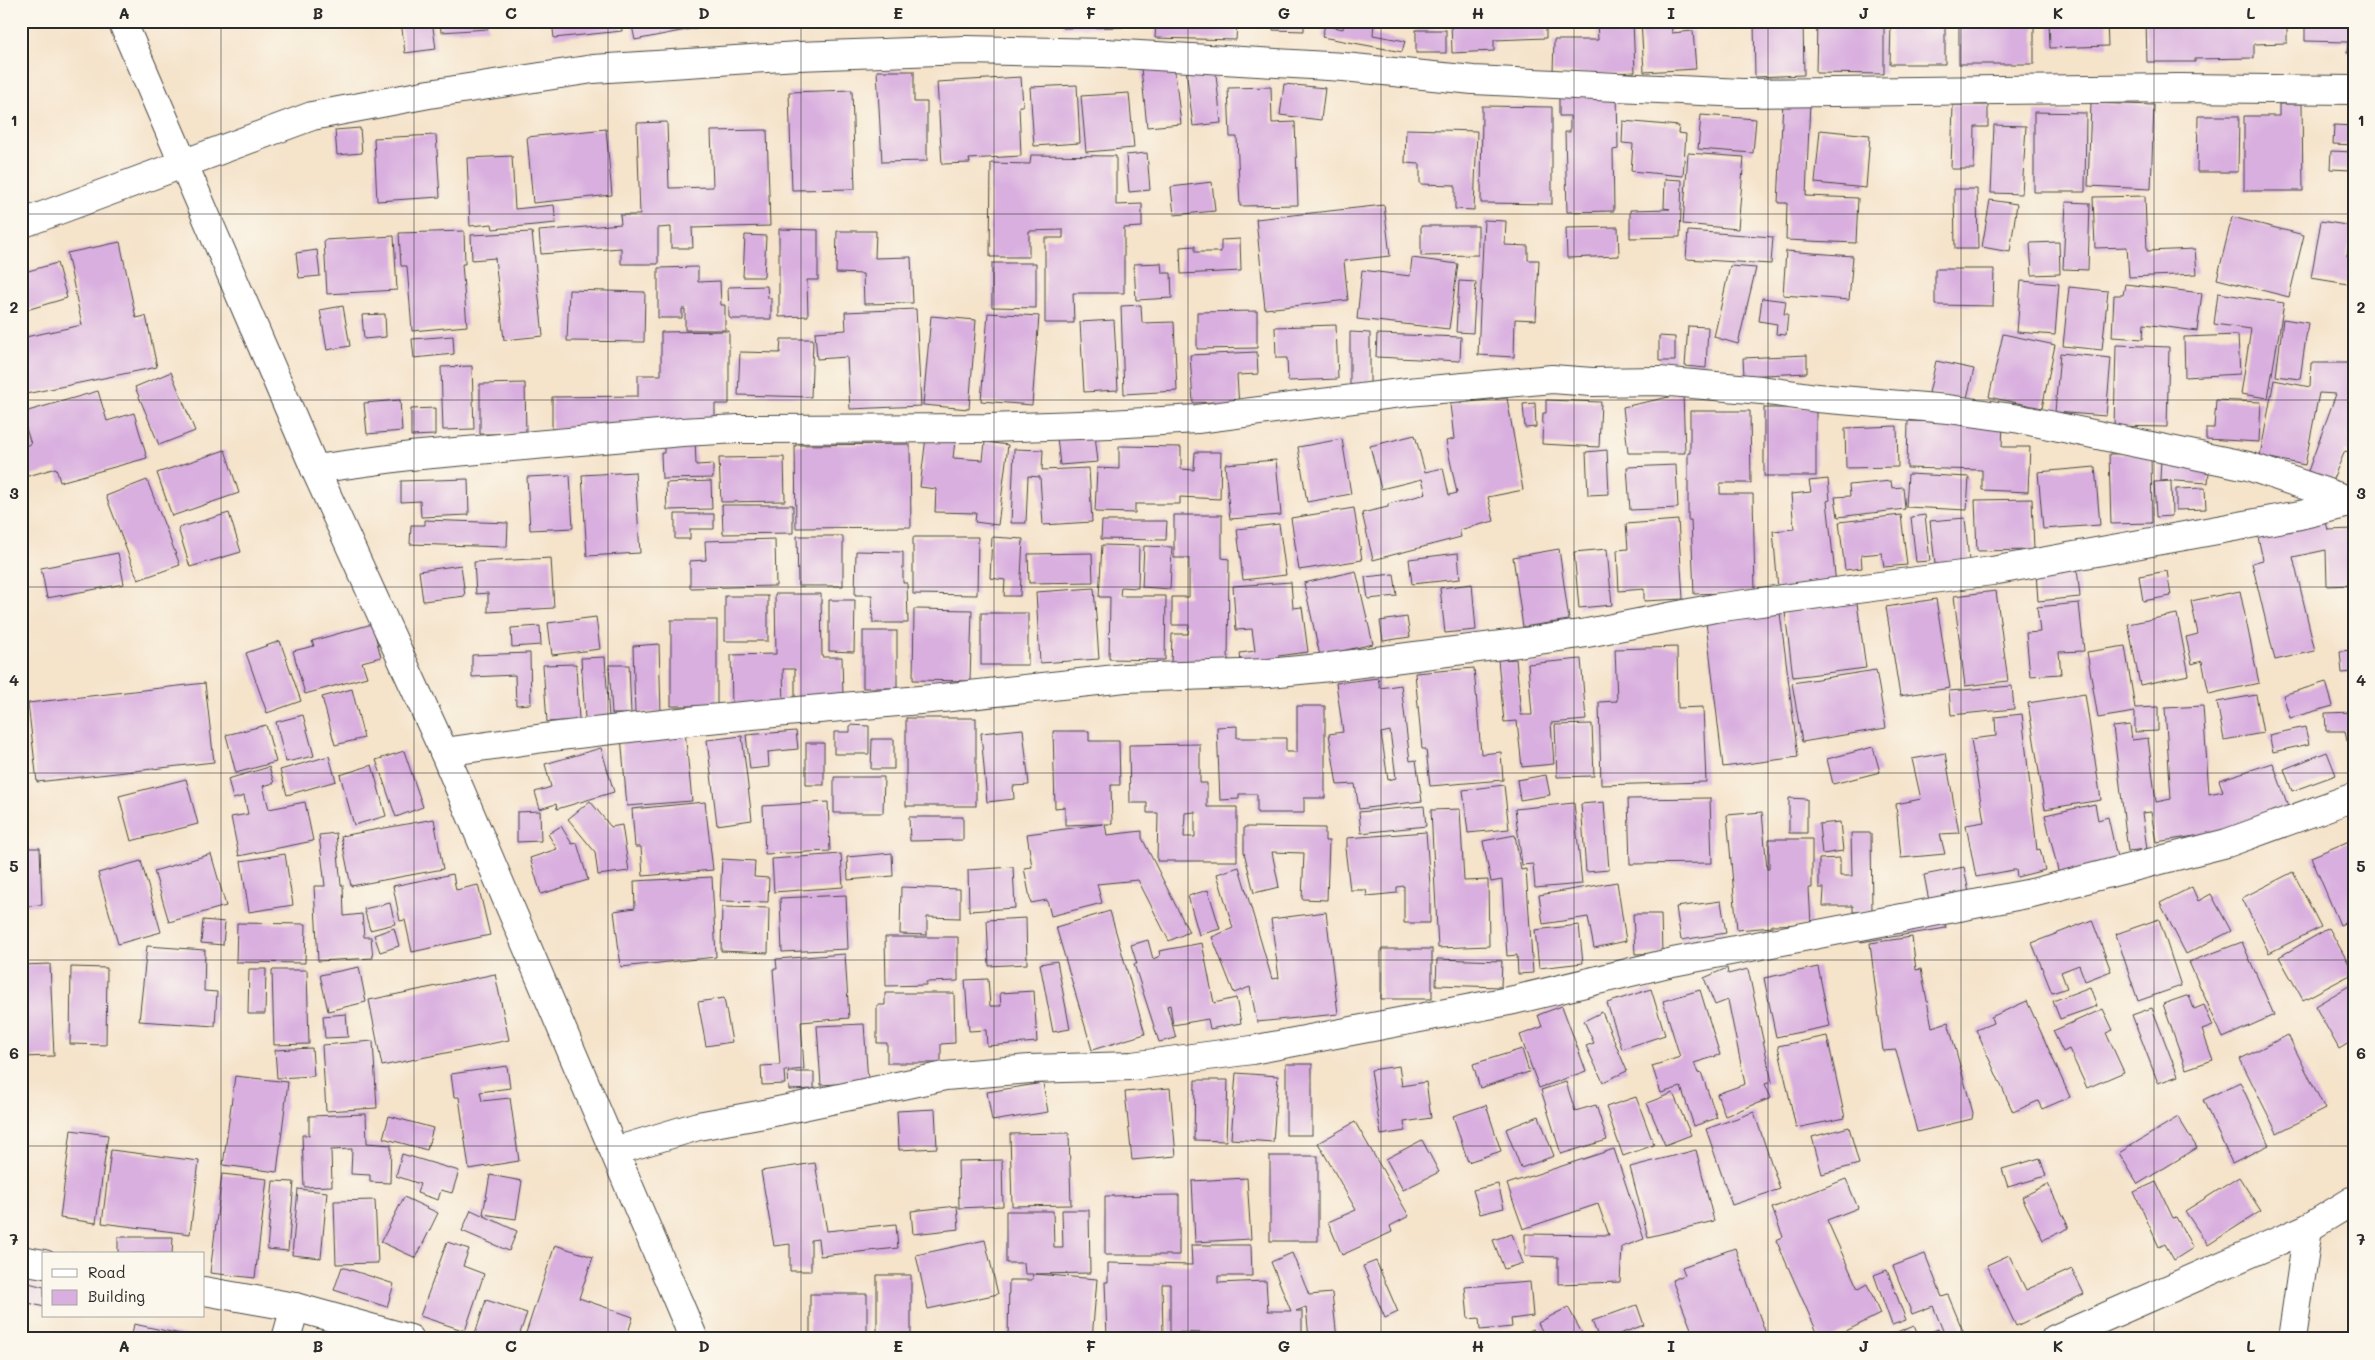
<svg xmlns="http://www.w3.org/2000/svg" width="2375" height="1360" viewBox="0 0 2375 1360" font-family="Mali,sans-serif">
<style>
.building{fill:#d9afdf;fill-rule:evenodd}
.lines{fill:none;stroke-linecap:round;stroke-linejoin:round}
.minor-casing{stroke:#494743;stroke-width:30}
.minor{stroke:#fff;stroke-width:28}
.grid{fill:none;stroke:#2b2b2b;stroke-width:1;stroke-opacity:0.55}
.neatline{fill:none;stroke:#2b2b2b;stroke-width:2}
.grid-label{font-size:16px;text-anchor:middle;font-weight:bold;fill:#2b2b2b}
</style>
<rect width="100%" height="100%" fill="#fbf7ec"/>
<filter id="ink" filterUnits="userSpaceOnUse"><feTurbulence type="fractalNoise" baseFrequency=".02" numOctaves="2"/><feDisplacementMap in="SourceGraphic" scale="10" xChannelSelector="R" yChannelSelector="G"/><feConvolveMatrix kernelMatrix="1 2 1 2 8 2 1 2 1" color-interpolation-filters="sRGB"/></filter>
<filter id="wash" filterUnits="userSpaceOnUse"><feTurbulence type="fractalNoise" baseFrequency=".0096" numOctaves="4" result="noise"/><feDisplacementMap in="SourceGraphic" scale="20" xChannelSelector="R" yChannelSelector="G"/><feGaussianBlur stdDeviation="1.12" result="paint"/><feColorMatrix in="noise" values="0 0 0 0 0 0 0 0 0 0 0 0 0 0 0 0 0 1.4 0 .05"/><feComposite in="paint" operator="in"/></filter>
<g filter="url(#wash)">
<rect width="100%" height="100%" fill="#f5e3ca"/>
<g id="blocks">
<g class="building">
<polygon points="401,21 432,21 436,49 405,53"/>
<polygon points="440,21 487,21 488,29 441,32"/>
<polygon points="552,21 621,21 622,31 554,38"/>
<polygon points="631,21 700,21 701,27 635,40"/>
<polygon points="1063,21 1123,21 1123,27 1063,28"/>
<polygon points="1156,21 1237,21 1236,40 1155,38"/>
<polygon points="1274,21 1304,21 1304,31 1273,30"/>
<polygon points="1344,21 1374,21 1373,35 1405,41 1402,52 1322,37 1325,25 1343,29"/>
<polygon points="1451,21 1546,21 1546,38 1494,40 1494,51 1452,53"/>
<polygon points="1597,21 1633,21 1635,72 1599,74 1553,72 1554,40 1598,40"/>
<polygon points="1641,21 1671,21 1672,33 1693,31 1696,69 1644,72"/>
<polygon points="1754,21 1803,21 1804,75 1755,77"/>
<polygon points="1817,21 1884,21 1884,74 1816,73"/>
<polygon points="1891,21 1945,21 1945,64 1890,64"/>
<rect x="1959" y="21" width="75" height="43"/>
<polygon points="2049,21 2107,21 2108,46 2050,48"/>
<polygon points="2146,21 2287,21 2287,43 2254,44 2254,58 2195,59 2195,62 2147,62"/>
<polygon points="2305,21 2354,21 2354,53 2347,53 2348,42 2305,41"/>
<rect x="1416" y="30" width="30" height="23"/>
<polygon points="1174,64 1181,124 1147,127 1141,68"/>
<polygon points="1215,65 1221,123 1193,126 1186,68"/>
<polygon points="877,71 914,71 914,102 927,102 927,161 882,162"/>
<polygon points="1021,77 1023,106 1019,106 1021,156 969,159 970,163 942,164 937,82"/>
<polygon points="1284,84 1325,88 1321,120 1280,115"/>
<polygon points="1077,85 1080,143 1034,146 1030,87"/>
<polygon points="1271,87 1272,123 1295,122 1298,205 1240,206 1237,137 1230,137 1228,88"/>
<polygon points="852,90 855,189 792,190 789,92"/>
<polygon points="1559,92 1617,92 1618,149 1613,150 1614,211 1567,212 1565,132 1570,132 1570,116 1559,116"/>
<polygon points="1129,93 1134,148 1086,152 1081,96"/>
<polygon points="1783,101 1810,102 1806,196 1858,198 1856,243 1786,240 1787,203 1778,203"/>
<polygon points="2091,103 2154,105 2151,189 2088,186"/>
<polygon points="2279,104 2302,104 2303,191 2244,191 2244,116 2279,116"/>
<polygon points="1953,105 1988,105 1988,127 1975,127 1974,169 1951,169"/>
<polygon points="1482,106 1552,107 1552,204 1481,203"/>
<polygon points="2034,112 2086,113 2085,192 2034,192"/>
<polygon points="1701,115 1756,119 1753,153 1698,149"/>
<polygon points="2198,116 2239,116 2238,172 2197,172"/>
<polygon points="1623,121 1679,126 1678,133 1686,134 1683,176 1631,171 1633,144 1622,143"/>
<polygon points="667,122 669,188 713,187 711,131 767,130 770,226 692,228 693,248 671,248 671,227 658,228 658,264 621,264 621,248 541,254 539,231 621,224 620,215 640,215 637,123"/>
<polygon points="1994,125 2026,126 2022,194 1991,193"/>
<polygon points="2334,125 2354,126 2354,145 2333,144"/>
<polygon points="360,128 362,153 337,155 335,130"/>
<polygon points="606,129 612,195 533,203 527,137"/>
<polygon points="1406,129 1477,131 1474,210 1455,209 1455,185 1420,184 1420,164 1405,163"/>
<polygon points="1820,130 1870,135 1866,188 1815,183"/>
<polygon points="436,135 440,197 377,201 374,138"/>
<polygon points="2331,151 2354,152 2354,197 2350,197 2352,170 2330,169"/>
<polygon points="1147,153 1150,190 1129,192 1126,155"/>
<polygon points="1688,153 1744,157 1738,229 1683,224"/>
<polygon points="1031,155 1116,156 1116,205 1142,204 1142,227 1124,228 1124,293 1073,293 1074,323 1045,323 1045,238 1063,238 1063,230 1029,231 1029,257 990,257 991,163 1030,164"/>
<polygon points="512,156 515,209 554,205 556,223 493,229 492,224 470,226 467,158"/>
<polygon points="1665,179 1682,180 1680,237 1630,238 1630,210 1670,209 1664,208"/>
<polygon points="1212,182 1215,211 1174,215 1171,187"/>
<polygon points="1954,189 1977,189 1978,249 1955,249"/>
<polygon points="2145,196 2147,251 2195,249 2197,274 2129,277 2127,247 2095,248 2093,197"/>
<polygon points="1990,200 2017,204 2010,252 1982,247"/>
<polygon points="2066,202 2090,203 2088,270 2063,269"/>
<polygon points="1384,205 1390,256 1344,261 1348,300 1265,309 1256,219"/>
<polygon points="2232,217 2304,235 2289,297 2217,279"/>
<polygon points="1484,220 1506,221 1505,245 1528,246 1528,260 1539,260 1536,320 1515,319 1514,357 1478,355"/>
<polygon points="2321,221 2352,226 2347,256 2354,257 2354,285 2311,278"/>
<polygon points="1421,226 1478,226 1478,255 1421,256"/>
<polygon points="1618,227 1619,256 1567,258 1566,228"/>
<polygon points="779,229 818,230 818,280 807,280 808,316 779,317"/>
<polygon points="464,231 465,264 462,264 467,326 412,331 407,266 401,266 399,233"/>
<polygon points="837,231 876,231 875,258 911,257 913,303 864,304 863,274 836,273"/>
<polygon points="1688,231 1773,237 1771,264 1686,259"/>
<polygon points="532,232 543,336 504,340 495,258 472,260 471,235"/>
<polygon points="745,235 766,236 764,277 743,277"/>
<polygon points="394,236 397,290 327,294 324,240"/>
<polygon points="1240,239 1241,271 1181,274 1180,247 1195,246 1195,252 1221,252 1221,240"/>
<polygon points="120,242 136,318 146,316 157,367 21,395 21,338 82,325 67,253"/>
<polygon points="2059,242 2060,274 2032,275 2030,243"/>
<polygon points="317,250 320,276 299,278 296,253"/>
<polygon points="1786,251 1853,256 1849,300 1783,295"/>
<polygon points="1412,258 1458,264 1449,329 1357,319 1362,270 1410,276"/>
<polygon points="57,263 67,298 23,311 21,273"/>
<polygon points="992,263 1036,263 1036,308 992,307"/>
<polygon points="1161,263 1162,273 1171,273 1172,298 1136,300 1134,264"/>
<polygon points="1730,266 1756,268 1738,344 1714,337"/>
<polygon points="698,267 698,282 720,281 721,305 725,305 725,330 685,330 685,309 682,309 682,318 658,318 658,268"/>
<polygon points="1935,269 1994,269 1993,306 1935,305"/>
<polygon points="1459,281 1476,282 1473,333 1456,332"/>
<polygon points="2021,281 2059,284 2055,335 2017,332"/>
<polygon points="2125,284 2202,293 2197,331 2144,324 2143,339 2112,337 2114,295 2123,295"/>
<polygon points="767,286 768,298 771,298 771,319 731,319 729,317 728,287"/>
<polygon points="2069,287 2108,291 2102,350 2063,346"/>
<polygon points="569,290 645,292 644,342 567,341"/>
<polygon points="2218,293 2284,303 2268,398 2241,394 2251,329 2214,324"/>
<polygon points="1762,298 1786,301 1784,314 1788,314 1786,335 1776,334 1777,324 1759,321"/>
<polygon points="1141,305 1142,323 1174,322 1177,391 1124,394 1121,306"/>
<polygon points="343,306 350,346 327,350 320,310"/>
<polygon points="916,309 921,406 850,409 847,357 817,359 815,332 846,330 845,312"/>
<polygon points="1257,311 1257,348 1197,349 1197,312"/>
<polygon points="988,313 1039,316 1032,405 981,401"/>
<polygon points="385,314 386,337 364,339 362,315"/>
<polygon points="931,316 976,320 969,409 923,405"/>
<polygon points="2283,319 2308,323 2300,379 2276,376"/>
<polygon points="1114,320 1118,390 1084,392 1080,322"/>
<polygon points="1336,325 1338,379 1288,381 1287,358 1276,358 1275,327"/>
<polygon points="1688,326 1708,327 1706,368 1685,366"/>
<polygon points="729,331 729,404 715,404 715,428 552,429 552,397 638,396 638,375 661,375 661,332"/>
<polygon points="1350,332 1370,333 1370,390 1350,390"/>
<polygon points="1377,334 1461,337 1460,361 1376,357"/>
<polygon points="2003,334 2055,345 2042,408 1989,397"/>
<polygon points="2238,335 2240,374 2185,377 2184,337"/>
<polygon points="453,336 454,354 414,358 412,339"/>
<polygon points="1659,336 1675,337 1675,361 1659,361"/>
<polygon points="781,339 813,339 811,397 738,395 740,352 780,353"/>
<polygon points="2116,345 2169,347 2167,427 2114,426"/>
<polygon points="1257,352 1258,374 1237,375 1239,408 1216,409 1215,402 1193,403 1190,355"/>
<polygon points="2060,353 2111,358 2106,416 2055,412"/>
<polygon points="1807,355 1807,373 1744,376 1743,358"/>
<polygon points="1936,361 1974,369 1966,402 1929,393"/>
<polygon points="2311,363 2354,363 2354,454 2345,451 2332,481 2308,471 2336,394 2319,393 2305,465 2260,456 2274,380 2310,387"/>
<polygon points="472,366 474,429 443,430 441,367"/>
<polygon points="171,372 195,431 159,445 135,387"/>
<polygon points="525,383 526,434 480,434 480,384"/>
<polygon points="98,391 107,421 134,413 147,458 60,482 56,468 21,478 21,447 31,444 21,413"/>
<polygon points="1683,394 1685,453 1628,453 1623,407"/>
<polygon points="1507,398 1523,490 1488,497 1494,521 1459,530 1461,537 1373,560 1362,513 1388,507 1388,504 1426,494 1422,479 1381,489 1370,446 1415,435 1425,472 1443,468 1449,495 1457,493 1446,441 1454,439 1450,404"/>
<polygon points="400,400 402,431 367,434 364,403"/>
<polygon points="1546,400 1601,402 1599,447 1542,444 1543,413 1546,413"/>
<polygon points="2216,400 2261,402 2259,442 2206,439 2206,428 2214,428"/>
<polygon points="1535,403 1536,427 1525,428 1523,404"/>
<polygon points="435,408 435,435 411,436 411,409"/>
<rect x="1764" y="408" width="52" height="68"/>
<polygon points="1690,411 1750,411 1751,483 1720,483 1720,494 1753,494 1755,592 1694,594 1691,520 1688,520 1688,453 1690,453"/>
<polygon points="1908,421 2003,424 2002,447 2030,447 2028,492 1982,490 1982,470 1907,468"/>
<polygon points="1897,426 1898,467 1846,468 1845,428"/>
<polygon points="1095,435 1098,462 1060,465 1057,437"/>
<polygon points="926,437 955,441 953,458 983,460 985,442 1008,445 998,525 975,522 976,513 935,512 936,489 920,487"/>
<polygon points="695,438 696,465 713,464 713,478 662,479 661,453 664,453 664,445"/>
<polygon points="1342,439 1351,494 1307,502 1298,447"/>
<polygon points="910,444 911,527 796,528 795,445"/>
<polygon points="1119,446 1181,447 1181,469 1194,470 1195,452 1221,452 1220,499 1180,497 1180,504 1135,504 1135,513 1095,512 1097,468 1119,469"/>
<polygon points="1014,449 1043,450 1042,470 1089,468 1092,522 1043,525 1040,477 1028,476 1026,523 1011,523"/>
<polygon points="225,450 239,493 172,516 157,473"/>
<polygon points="1607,450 1609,494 1588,495 1586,452"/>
<polygon points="2151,453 2152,523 2111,524 2109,454"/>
<polygon points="784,457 785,501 721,502 719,458"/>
<polygon points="2161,458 2210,461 2208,483 2160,480"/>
<polygon points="1276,460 1281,515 1230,519 1225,464"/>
<polygon points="1676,465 1678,508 1630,510 1627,467"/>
<polygon points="2095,467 2100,525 2043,529 2038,472"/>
<polygon points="635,472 640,553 587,556 582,475"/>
<polygon points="1908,474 1969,477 1967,510 1906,507"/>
<polygon points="570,475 573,528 530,530 527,477"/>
<polygon points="468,479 469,515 421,517 420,501 401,502 401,481"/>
<polygon points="1828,479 1830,500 1827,501 1836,584 1778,589 1773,531 1794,529 1791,494 1811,492 1809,481"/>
<polygon points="147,480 180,565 138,580 106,496"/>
<polygon points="711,481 712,509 667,510 666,483"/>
<polygon points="1891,481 1892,488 1903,487 1905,509 1838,517 1835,497 1850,496 1849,485"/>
<polygon points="2171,481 2172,516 2156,517 2154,482"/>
<polygon points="2205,488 2206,509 2176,510 2176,489"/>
<polygon points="2032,499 2034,550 1977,551 1975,500"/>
<polygon points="722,505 793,505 793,533 723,534"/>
<polygon points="1354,508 1362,560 1299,570 1291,518"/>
<polygon points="229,513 241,552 190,567 178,528"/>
<polygon points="675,514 714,514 714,529 690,529 690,539 675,539"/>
<polygon points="2324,514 2328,530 2354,529 2354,585 2327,586 2326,550 2293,557 2315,651 2275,660 2252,563 2263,560 2256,528"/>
<polygon points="1174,515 1222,515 1222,558 1229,559 1228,665 1171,664 1172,634 1188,634 1189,625 1172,625 1172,597 1189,597 1189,558 1174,558"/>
<polygon points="1901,515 1907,565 1884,567 1882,553 1861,555 1862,568 1845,570 1839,522"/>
<polygon points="1925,515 1930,561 1916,562 1911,517"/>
<polygon points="1965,518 1969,561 1935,564 1930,521"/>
<polygon points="425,520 508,523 507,547 410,544 411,525 425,525"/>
<polygon points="1678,520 1683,599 1644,601 1644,589 1619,591 1617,550 1628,549 1626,524"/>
<polygon points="1102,521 1167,521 1166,540 1101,539"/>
<polygon points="1279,524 1286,575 1243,580 1237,529"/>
<polygon points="797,536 843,536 843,586 798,586"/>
<polygon points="913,537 978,537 977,595 913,594"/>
<polygon points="992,537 1023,539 1020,596 1004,596 1005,580 990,578"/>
<polygon points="775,539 776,586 690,588 690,561 706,560 705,541"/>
<polygon points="1102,545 1139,546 1138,588 1121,587 1120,596 1166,596 1165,660 1109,659 1110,597 1099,597"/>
<polygon points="1144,546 1172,547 1170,589 1142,587"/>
<polygon points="1559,549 1569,620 1523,627 1513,557"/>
<polygon points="1607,549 1612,605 1579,608 1574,552"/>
<polygon points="856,551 903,552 903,583 907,583 908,623 873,623 872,595 855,595"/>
<polygon points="118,553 124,584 47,598 41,568"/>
<polygon points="1092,553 1093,582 1029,583 1028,554"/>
<polygon points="1458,553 1460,579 1412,584 1409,559"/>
<polygon points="551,558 554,608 488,612 488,593 476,594 474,562"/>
<polygon points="461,565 465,596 423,601 419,571"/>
<polygon points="2077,568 2080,597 2038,601 2036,573"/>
<polygon points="1356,571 1373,644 1320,656 1304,583"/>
<polygon points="2167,571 2171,596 2143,601 2139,576"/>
<polygon points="1394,574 1397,596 1368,599 1365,577"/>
<polygon points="1291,582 1293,608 1302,607 1308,652 1278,656 1279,668 1242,671 1240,653 1255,651 1252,629 1236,630 1233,586"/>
<polygon points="1472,584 1476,630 1445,633 1440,588"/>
<polygon points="1094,588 1099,659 1040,663 1036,592"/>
<polygon points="1996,591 2008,681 1965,686 1954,596"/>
<polygon points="2240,591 2259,683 2209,694 2202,661 2192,664 2186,637 2198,634 2191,601"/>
<polygon points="775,594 821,594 822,657 842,657 843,697 795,697 795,669 783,669 784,706 732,708 731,655 776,654"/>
<rect x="725" y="596" width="43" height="45"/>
<polygon points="1936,599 1950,688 1900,696 1886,607"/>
<polygon points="829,600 855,600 854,652 829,651"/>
<polygon points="1857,603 1866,668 1793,677 1785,612"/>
<polygon points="2079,603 2084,651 2059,652 2061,674 2030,676 2026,633 2040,632 2037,607"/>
<polygon points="914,609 972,610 970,681 913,680"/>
<rect x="981" y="613" width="47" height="52"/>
<polygon points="1780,613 1798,757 1723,767 1706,622"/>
<polygon points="2177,614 2189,675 2140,685 2128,624"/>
<polygon points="596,617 600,649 552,655 548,623"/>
<polygon points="1407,617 1410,637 1383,641 1380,621"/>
<rect x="671" y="620" width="46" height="86"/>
<polygon points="372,624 381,657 362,662 367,677 305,694 293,651 314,646 312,641"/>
<polygon points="540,626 541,645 512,647 511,628"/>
<rect x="863" y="631" width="34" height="57"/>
<polygon points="280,641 301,701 267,713 246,653"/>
<polygon points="659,644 661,712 635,713 633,646"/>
<polygon points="2125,646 2135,708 2158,707 2158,731 2135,732 2135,712 2098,718 2087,652"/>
<polygon points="1677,647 1678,708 1703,707 1706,782 1601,785 1599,702 1617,701 1615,649"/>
<polygon points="2354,650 2354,672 2342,673 2340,651"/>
<polygon points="530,653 531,704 516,705 515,675 472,677 472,655"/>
<polygon points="605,657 609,718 585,719 581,658"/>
<polygon points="1516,659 1521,715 1532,715 1528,664 1581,659 1586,720 1551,723 1554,764 1522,767 1517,721 1504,722 1498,660"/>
<polygon points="576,664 579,720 547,722 543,665"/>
<polygon points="609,665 629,665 631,714 612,714"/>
<polygon points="1474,668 1481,754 1501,752 1503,780 1430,786 1426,749 1422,749 1415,673"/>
<polygon points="1876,670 1886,728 1802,742 1792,683"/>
<path d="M1378 678 1380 688 1401 685 1410 761 1416 760 1422 801 1359 809 1355 784 1337 785 1329 734 1343 732 1336 683ZM1390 731 1396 778 1388 780 1381 733Z"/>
<polygon points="2326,682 2333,706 2290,718 2283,695"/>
<polygon points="205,683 214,762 37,782 28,703"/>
<polygon points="2012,686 2014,709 1951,715 1949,691"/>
<polygon points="352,689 364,738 335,745 322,697"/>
<polygon points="2085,694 2101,800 2045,809 2028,703"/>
<polygon points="2256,695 2263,733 2224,740 2217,702"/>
<polygon points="1297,706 1325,706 1325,798 1304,798 1304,813 1257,813 1257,794 1239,794 1239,799 1220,800 1217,727 1237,726 1237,738 1286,738 1286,752 1297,752"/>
<polygon points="2203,706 2209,794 2223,791 2219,780 2273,763 2290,812 2235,830 2156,842 2151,812 2142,813 2147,849 2128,851 2113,727 2130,725 2132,740 2148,738 2156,802 2171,799 2165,708"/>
<polygon points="2354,712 2354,741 2347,741 2345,731 2326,731 2325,713"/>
<polygon points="2022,714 2037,850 2040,849 2045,870 2017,877 2016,870 2013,870 1976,877 1966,825 1984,822 1971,739 1996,736 1995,717"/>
<polygon points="303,715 314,756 286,762 276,722"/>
<rect x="906" y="718" width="70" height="88"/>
<polygon points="1592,724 1594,776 1557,777 1555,725"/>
<polygon points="266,725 276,762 236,773 226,735"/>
<polygon points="850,725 869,726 869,754 834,754 834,732 850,732"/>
<polygon points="2305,727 2309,744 2273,752 2269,735"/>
<polygon points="1023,729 1029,785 1013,786 1014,799 987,802 981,733"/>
<polygon points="685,731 692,801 627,806 621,736"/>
<polygon points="796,731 798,749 768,752 769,767 750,769 746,735"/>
<polygon points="1053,731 1089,731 1089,741 1119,741 1120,785 1111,785 1112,824 1105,824 1107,835 1142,831 1142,838 1189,932 1169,941 1138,880 1097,884 1102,903 1051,916 1047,900 1031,903 1024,868 1032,867 1027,834 1103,824 1065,825 1065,807 1055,808"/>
<polygon points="742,736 752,820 717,825 707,740"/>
<polygon points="872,739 894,739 894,769 871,769"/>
<rect x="806" y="743" width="18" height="42"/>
<path d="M1200 744V783H1207V807H1237V861H1157L1158 813H1147V803H1130L1129 745ZM1195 812V837H1184L1185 813Z"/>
<polygon points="1873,747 1880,772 1833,784 1827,759"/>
<polygon points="601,748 614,792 557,809 556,804 540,809 535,792 551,787 545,764"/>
<polygon points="404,751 423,807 396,817 376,760"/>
<polygon points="2327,752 2336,775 2292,791 2284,769"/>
<polygon points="1945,753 1959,833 1940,834 1945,854 1901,858 1896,804 1921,799 1912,759"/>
<polygon points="329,756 336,781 287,795 280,770"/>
<polygon points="372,765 386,816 354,825 340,775"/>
<polygon points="269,767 274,783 263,786 269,809 305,802 313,841 239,856 231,817 248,814 244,796 233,799 228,779"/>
<polygon points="1546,775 1550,795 1520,800 1517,780"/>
<polygon points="834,777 884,777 883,813 834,813"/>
<polygon points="186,779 198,824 131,841 119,796"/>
<polygon points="1504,785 1509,829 1468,833 1463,790"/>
<polygon points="1710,798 1712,863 1630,864 1628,799"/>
<polygon points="1789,798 1807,799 1807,833 1789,833"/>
<polygon points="590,801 611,827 622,825 629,871 598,875 595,852 568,819"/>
<polygon points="705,802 713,870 643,876 641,847 635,847 632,809"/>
<polygon points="828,802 830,851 765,854 763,806"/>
<polygon points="1604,802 1609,870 1586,872 1581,804"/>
<polygon points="1574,803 1582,884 1535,888 1533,864 1522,865 1515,809"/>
<polygon points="2095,804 2098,820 2108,817 2118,862 2059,875 2045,815"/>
<polygon points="1424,806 1426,826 1361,833 1359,812"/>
<polygon points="1460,809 1464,881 1488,880 1489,946 1438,948 1431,810"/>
<polygon points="540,811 541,841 517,842 517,812"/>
<polygon points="1762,812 1767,869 1769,869 1769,839 1812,839 1812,888 1809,888 1811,924 1772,925 1772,927 1737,930 1727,815"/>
<polygon points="909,817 963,817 963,840 910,841"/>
<polygon points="434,819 443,869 351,886 341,836"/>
<polygon points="1840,822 1843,851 1822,854 1819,824"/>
<polygon points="561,826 572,844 577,843 588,880 541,894 530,858 557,849 548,834"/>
<polygon points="1244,827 1325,828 1325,841 1329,841 1327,900 1302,899 1304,853 1272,852 1279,887 1254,893 1244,852"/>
<polygon points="1426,832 1430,885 1430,923 1404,923 1404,886 1397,887 1397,893 1367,896 1366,890 1350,890 1345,848 1347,847 1347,838"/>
<polygon points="336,833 341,885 343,885 344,916 362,914 364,937 371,937 373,958 318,961 314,886 325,886 319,835"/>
<polygon points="1851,833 1871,833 1872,911 1853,912 1853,906 1823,906 1824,888 1819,888 1819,859 1840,858 1840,876 1852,876"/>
<polygon points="1515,835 1521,870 1526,869 1533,973 1518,974 1517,955 1507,956 1502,880 1491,882 1483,841"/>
<polygon points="2354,839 2354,919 2340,925 2311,857"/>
<polygon points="21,848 40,848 42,905 21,906"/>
<polygon points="892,853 893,876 848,880 847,857"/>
<polygon points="211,854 226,906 169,922 154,871"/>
<polygon points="285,854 293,905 249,912 241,861"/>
<polygon points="841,854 843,887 774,892 772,859"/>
<polygon points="722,859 755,861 754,877 769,878 768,902 720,901"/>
<polygon points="141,861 161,932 118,944 98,873"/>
<polygon points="1013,867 1015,908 969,911 968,870"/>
<polygon points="1239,867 1272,979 1279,978 1271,919 1326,912 1338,1014 1257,1022 1250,987 1234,993 1212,937 1233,928 1217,874"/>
<polygon points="1964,867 1969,893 1929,901 1924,875"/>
<polygon points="2293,872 2321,927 2269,953 2242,898"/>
<polygon points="453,874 456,890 478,885 490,935 412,952 405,920 400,921 393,886"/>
<polygon points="712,877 716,957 621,967 614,911 635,908 634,881"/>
<polygon points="1617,882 1626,941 1594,948 1588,917 1543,924 1539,895"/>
<polygon points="901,887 960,889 960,918 927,917 927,935 900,934"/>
<polygon points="2192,887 2198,901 2211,894 2231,931 2186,954 2160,903"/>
<polygon points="1208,890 1220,929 1199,935 1188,896"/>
<polygon points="846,895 848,949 782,952 780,898"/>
<polygon points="1721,901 1726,933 1681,940 1676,907"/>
<polygon points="390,903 395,924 370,930 364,909"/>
<polygon points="722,907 769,908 768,953 721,951"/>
<polygon points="1110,911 1145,1034 1092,1050 1056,927"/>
<polygon points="1633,914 1661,914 1662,953 1635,954"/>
<polygon points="1944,915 1946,928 1861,942 1859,929"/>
<polygon points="1026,918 1027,964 989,966 987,920"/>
<polygon points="2159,919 2181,986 2138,1001 2116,934"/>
<polygon points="203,920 225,922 223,945 201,943"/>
<polygon points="2092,920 2111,971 2085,981 2079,965 2061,972 2067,988 2052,993 2032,943"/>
<polygon points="237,923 306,924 305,963 236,962"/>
<polygon points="1579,925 1583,963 1539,968 1535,930"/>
<polygon points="394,928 399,946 380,952 374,935"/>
<polygon points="2329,928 2354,973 2303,1000 2279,957"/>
<polygon points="885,937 958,937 958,981 926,982 926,985 886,986"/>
<polygon points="1912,937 1916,970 1921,969 1932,1027 1948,1022 1973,1113 1972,1119 1917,1132 1896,1050 1883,1051 1870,943"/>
<polygon points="1148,940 1153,959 1160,956 1159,951 1202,943 1214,1003 1236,998 1241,1023 1210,1029 1208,1019 1173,1025 1170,1005 1167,1006 1176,1038 1159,1042 1134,964 1137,964 1131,945"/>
<polygon points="2242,942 2274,1015 2223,1038 2189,962"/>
<polygon points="147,946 205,950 204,991 217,992 215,1026 139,1021"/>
<rect x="1381" y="949" width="51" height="50"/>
<polygon points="845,954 849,1018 801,1022 804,1069 784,1071 785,1084 762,1085 761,1066 780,1065 773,969 777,969 776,959"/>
<polygon points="1437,959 1502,961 1501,987 1436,985"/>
<polygon points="1057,961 1070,1029 1053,1032 1040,964"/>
<polygon points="50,964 54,1056 21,1057 21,965"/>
<polygon points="71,967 107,968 106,1045 70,1044"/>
<polygon points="359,967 366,1002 328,1011 320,975"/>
<polygon points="1818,967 1830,1026 1776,1037 1764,978"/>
<polygon points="1727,968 1728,974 1748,969 1772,1082 1765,1084 1771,1098 1725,1116 1717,1094 1745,1084 1728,1000 1715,1005 1704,978"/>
<polygon points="249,969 266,969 265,1014 248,1014"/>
<polygon points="272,970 307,970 309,1044 274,1045"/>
<polygon points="495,974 509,1040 382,1066 369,1000"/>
<polygon points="988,979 990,1006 1001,1006 1000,993 1034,991 1037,1042 987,1046 986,1030 969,1031 965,980"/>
<polygon points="2354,983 2354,1040 2339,1049 2315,1006"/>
<polygon points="2090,987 2097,1006 2060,1019 2053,1001"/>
<polygon points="1651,989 1665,1035 1622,1049 1607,1003"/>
<polygon points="1700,990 1720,1055 1694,1063 1698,1073 1701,1072 1717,1118 1694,1126 1681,1087 1661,1093 1652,1066 1680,1057 1663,1001"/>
<polygon points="885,993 954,993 955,1043 941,1044 941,1063 887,1063 887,1043 877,1043 877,1005 885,1005"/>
<polygon points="2189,995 2194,1009 2204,1005 2213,1026 2202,1030 2213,1060 2186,1069 2163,1004"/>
<polygon points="724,998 732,1042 706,1046 698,1002"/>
<polygon points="2027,1001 2070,1097 2042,1109 2038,1101 2013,1112 1976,1030 1993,1023 1991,1017"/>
<polygon points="1562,1006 1586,1071 1539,1088 1520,1035 1542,1027 1538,1015"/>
<polygon points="2152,1008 2178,1076 2158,1083 2132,1015"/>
<polygon points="2103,1009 2113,1030 2106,1033 2124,1072 2087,1088 2069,1049 2063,1052 2053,1031"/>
<polygon points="1602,1012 1627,1071 1603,1082 1586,1046 1594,1043 1584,1021"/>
<polygon points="346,1014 348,1037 325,1038 323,1016"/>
<polygon points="864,1024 868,1082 821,1085 817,1026"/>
<polygon points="2288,1035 2325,1109 2277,1133 2240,1059"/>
<polygon points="1827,1036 1845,1118 1796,1128 1778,1046"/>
<polygon points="373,1041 377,1108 326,1111 322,1045"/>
<polygon points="312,1048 314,1076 277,1078 275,1050"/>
<polygon points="1522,1049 1529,1072 1480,1088 1473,1064"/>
<rect x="1286" y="1064" width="26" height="71"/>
<polygon points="507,1066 510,1088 480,1092 482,1101 510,1098 519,1161 469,1169 459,1097 454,1097 451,1074"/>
<polygon points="1399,1066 1402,1086 1426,1082 1431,1118 1404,1122 1405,1131 1381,1135 1371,1070"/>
<polygon points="788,1072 814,1072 814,1089 789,1090"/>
<polygon points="1236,1073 1278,1076 1273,1142 1231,1139"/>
<polygon points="235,1076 288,1082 277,1172 223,1165"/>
<polygon points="1195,1080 1228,1080 1226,1141 1194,1140"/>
<polygon points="1566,1082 1575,1111 1596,1105 1607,1140 1561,1154 1541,1090"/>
<polygon points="2240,1082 2269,1145 2232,1163 2203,1100"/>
<polygon points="1043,1083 1048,1112 992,1121 987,1092"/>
<polygon points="1170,1088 1176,1156 1132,1160 1125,1092"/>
<polygon points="1673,1093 1691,1135 1665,1145 1647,1103"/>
<polygon points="1636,1097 1654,1145 1623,1156 1606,1107"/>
<polygon points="1486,1105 1501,1151 1468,1162 1453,1116"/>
<polygon points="935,1109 937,1148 899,1150 897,1111"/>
<polygon points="1754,1112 1780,1189 1732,1205 1706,1129"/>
<polygon points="366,1114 367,1143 391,1145 390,1183 370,1182 370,1175 351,1174 352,1149 331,1150 332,1186 304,1187 302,1135 309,1135 309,1116"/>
<polygon points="389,1116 433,1128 427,1150 383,1138"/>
<polygon points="1539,1116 1554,1156 1521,1168 1506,1129"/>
<polygon points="2178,1117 2197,1148 2138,1184 2119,1153"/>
<polygon points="1355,1122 1409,1216 1390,1226 1392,1232 1342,1255 1328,1222 1356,1210 1318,1143"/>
<polygon points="1849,1127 1859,1164 1822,1174 1812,1137"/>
<polygon points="71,1130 108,1135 96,1223 60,1218"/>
<polygon points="1069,1133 1071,1205 1012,1206 1010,1134"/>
<polygon points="1422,1140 1439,1172 1403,1190 1386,1159"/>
<polygon points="1614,1149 1644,1239 1622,1247 1620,1282 1558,1284 1558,1257 1525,1256 1525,1234 1609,1235 1598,1204 1523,1229 1507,1184"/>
<polygon points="111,1150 199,1161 190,1234 102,1223"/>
<polygon points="1696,1150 1714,1221 1648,1237 1630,1167"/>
<polygon points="402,1154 459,1171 452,1193 441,1190 438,1200 417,1193 420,1184 396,1176"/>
<rect x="1270" y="1156" width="48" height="85"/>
<polygon points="2040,1158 2046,1176 2008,1187 2002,1169"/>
<polygon points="1002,1160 1003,1206 959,1208 958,1161"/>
<polygon points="815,1163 827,1231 896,1224 898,1248 820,1256 818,1239 811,1240 811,1271 790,1271 790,1244 774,1246 761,1171"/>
<polygon points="222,1174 267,1179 255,1278 210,1273"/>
<polygon points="490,1175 522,1181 516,1219 483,1214"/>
<polygon points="2239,1177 2261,1211 2208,1245 2185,1211"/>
<polygon points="1247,1178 1251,1239 1195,1242 1192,1181"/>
<polygon points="1846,1179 1858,1208 1827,1220 1858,1289 1867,1284 1880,1314 1830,1339 1820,1339 1776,1240 1783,1237 1772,1208"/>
<polygon points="273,1181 294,1182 288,1251 267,1249"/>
<polygon points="2156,1182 2173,1218 2176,1217 2193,1248 2174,1260 2165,1244 2159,1247 2134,1192"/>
<polygon points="1498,1184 1504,1208 1480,1214 1473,1190"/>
<polygon points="2048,1184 2069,1228 2043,1240 2022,1197"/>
<polygon points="298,1189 327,1192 321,1258 292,1255"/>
<polygon points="1179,1195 1179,1255 1105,1255 1105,1196"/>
<polygon points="404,1197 438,1213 416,1258 381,1242"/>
<polygon points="375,1200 378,1263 336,1264 334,1201"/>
<polygon points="957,1206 959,1229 913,1234 911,1211"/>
<polygon points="471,1210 517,1231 509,1251 462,1231"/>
<polygon points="1062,1210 1089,1210 1090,1273 1035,1274 1097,1279 1092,1339 1051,1336 1051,1339 1008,1339 1009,1280 1032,1280 1033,1274 1025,1274 1024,1263 1006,1263 1006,1211 1053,1211 1054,1248 1063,1248"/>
<polygon points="1512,1234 1523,1263 1504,1269 1493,1240"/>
<polygon points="118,1237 173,1237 172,1254 118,1254"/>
<polygon points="985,1240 998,1294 928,1309 916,1255"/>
<polygon points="447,1242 469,1249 463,1266 484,1274 465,1331 420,1316"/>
<polygon points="555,1245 593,1257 579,1298 633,1317 626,1339 524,1339"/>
<polygon points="1191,1245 1251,1245 1252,1276 1218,1276 1218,1283 1266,1281 1268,1311 1291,1311 1271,1262 1292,1253 1309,1295 1332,1293 1337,1339 1309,1339 1306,1307 1296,1311 1302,1311 1302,1339 1213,1339 1213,1333 1170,1332 1170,1284 1162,1284 1163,1336 1107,1337 1105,1282 1108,1282 1108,1263 1192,1265"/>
<polygon points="1735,1248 1766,1334 1752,1339 1695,1339 1672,1280 1685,1275 1682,1267"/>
<polygon points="1925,1254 1942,1297 1948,1295 1963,1331 1946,1338 1933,1306 1912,1314 1893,1266"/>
<polygon points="2009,1255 2026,1290 2072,1269 2084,1294 2016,1326 1987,1265"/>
<polygon points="1376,1261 1398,1312 1385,1318 1363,1266"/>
<polygon points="342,1267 394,1284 387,1307 334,1290"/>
<polygon points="1887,1270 1906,1320 1892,1325 1874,1275"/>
<polygon points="877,1275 911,1275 911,1335 877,1336"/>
<polygon points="21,1281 44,1287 44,1307 21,1301"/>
<polygon points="1530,1282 1533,1316 1511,1319 1512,1327 1480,1330 1479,1318 1468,1319 1465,1287"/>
<rect x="810" y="1294" width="57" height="45"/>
<polygon points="486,1300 527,1313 518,1339 490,1339 475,1334"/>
<polygon points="1637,1305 1644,1325 1606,1339 1599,1339 1592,1321"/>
<polygon points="1568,1307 1585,1339 1546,1339 1538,1323"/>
<polygon points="134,1324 199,1338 199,1339 131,1339"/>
<polygon points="1914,1325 1920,1339 1880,1339"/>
<polygon points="1533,1329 1538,1339 1515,1339"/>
<polygon points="1938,1329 1942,1339 1927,1339 1925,1334"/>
<polygon points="1648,1331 1651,1339 1629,1339"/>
<polygon points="242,1333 265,1335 265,1339 241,1339"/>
</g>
</g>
</g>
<g filter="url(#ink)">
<use href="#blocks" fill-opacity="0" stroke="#494743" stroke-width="1"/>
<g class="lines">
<g class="minor-casing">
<g id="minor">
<polyline points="122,21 315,469 444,752 694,1339"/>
<polyline points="21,224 312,116 429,94 593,69 798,56 966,50 1105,53 1344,67 1473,80 1742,93 2179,88 2354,90"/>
<polyline points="315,469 410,456 682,432 739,429 988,428 1110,424 1197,419 1408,392 1552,379 1592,382 1659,381 1761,390 1817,398 1948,409 2020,419 2248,466 2354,502"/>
<polyline points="444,752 551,737 698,720 942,698 1125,678 1269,673 1330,667 1517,643 1587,633 1715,608 1992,571 2300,515 2354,502"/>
<polyline points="615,1151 698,1126 764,1114 945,1076 1030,1069 1132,1066 1252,1050 1514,1000 1673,962 2032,893 2227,843 2354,797"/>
<polyline points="21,1260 44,1264"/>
<polyline points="204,1291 295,1307 410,1339"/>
<polyline points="286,1339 295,1307"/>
<polyline points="2055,1339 2308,1228 2354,1200"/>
<polyline points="2292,1339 2308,1228"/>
</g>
</g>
<use href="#minor" class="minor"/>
</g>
</g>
<path class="grid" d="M221 21V1339M414 21V1339M608 21V1339M801 21V1339M994 21V1339M1188 21V1339M1381 21V1339M1574 21V1339M1768 21V1339M1961 21V1339M2154 21V1339M21 214H2354M21 400H2354M21 587H2354M21 773H2354M21 960H2354M21 1146H2354"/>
<rect width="2375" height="1360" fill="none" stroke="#fbf7ec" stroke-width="55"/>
<rect x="42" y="1252" width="162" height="65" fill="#fbf7ec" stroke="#a8a59f"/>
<rect x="52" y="1269" width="25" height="8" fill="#ffffff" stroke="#a8a59f"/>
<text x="88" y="1278" font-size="15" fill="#2b2b2b">Road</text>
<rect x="52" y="1290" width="25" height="15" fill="#d9afdf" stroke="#a8a59f"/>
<text x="88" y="1302" font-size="15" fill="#2b2b2b">Building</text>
<rect x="28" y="28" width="2320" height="1304" class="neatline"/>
<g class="grid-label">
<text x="124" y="19">A</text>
<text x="318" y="19">B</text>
<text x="511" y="19">C</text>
<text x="704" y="19">D</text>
<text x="898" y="19">E</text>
<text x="1091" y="19">F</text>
<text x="1284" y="19">G</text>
<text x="1478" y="19">H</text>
<text x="1671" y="19">I</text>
<text x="1864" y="19">J</text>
<text x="2058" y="19">K</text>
<text x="2251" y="19">L</text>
<text x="14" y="126">1</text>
<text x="2361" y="126">1</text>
<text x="14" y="313">2</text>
<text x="2361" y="313">2</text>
<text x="14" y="499">3</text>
<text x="2361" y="499">3</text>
<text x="14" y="686">4</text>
<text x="2361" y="686">4</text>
<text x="14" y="872">5</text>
<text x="2361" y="872">5</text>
<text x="14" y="1059">6</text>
<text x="2361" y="1059">6</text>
<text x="14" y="1245">7</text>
<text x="2361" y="1245">7</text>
<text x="124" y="1352">A</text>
<text x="318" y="1352">B</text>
<text x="511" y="1352">C</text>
<text x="704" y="1352">D</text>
<text x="898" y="1352">E</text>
<text x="1091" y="1352">F</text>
<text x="1284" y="1352">G</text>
<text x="1478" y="1352">H</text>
<text x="1671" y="1352">I</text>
<text x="1864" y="1352">J</text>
<text x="2058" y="1352">K</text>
<text x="2251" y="1352">L</text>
</g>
</svg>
